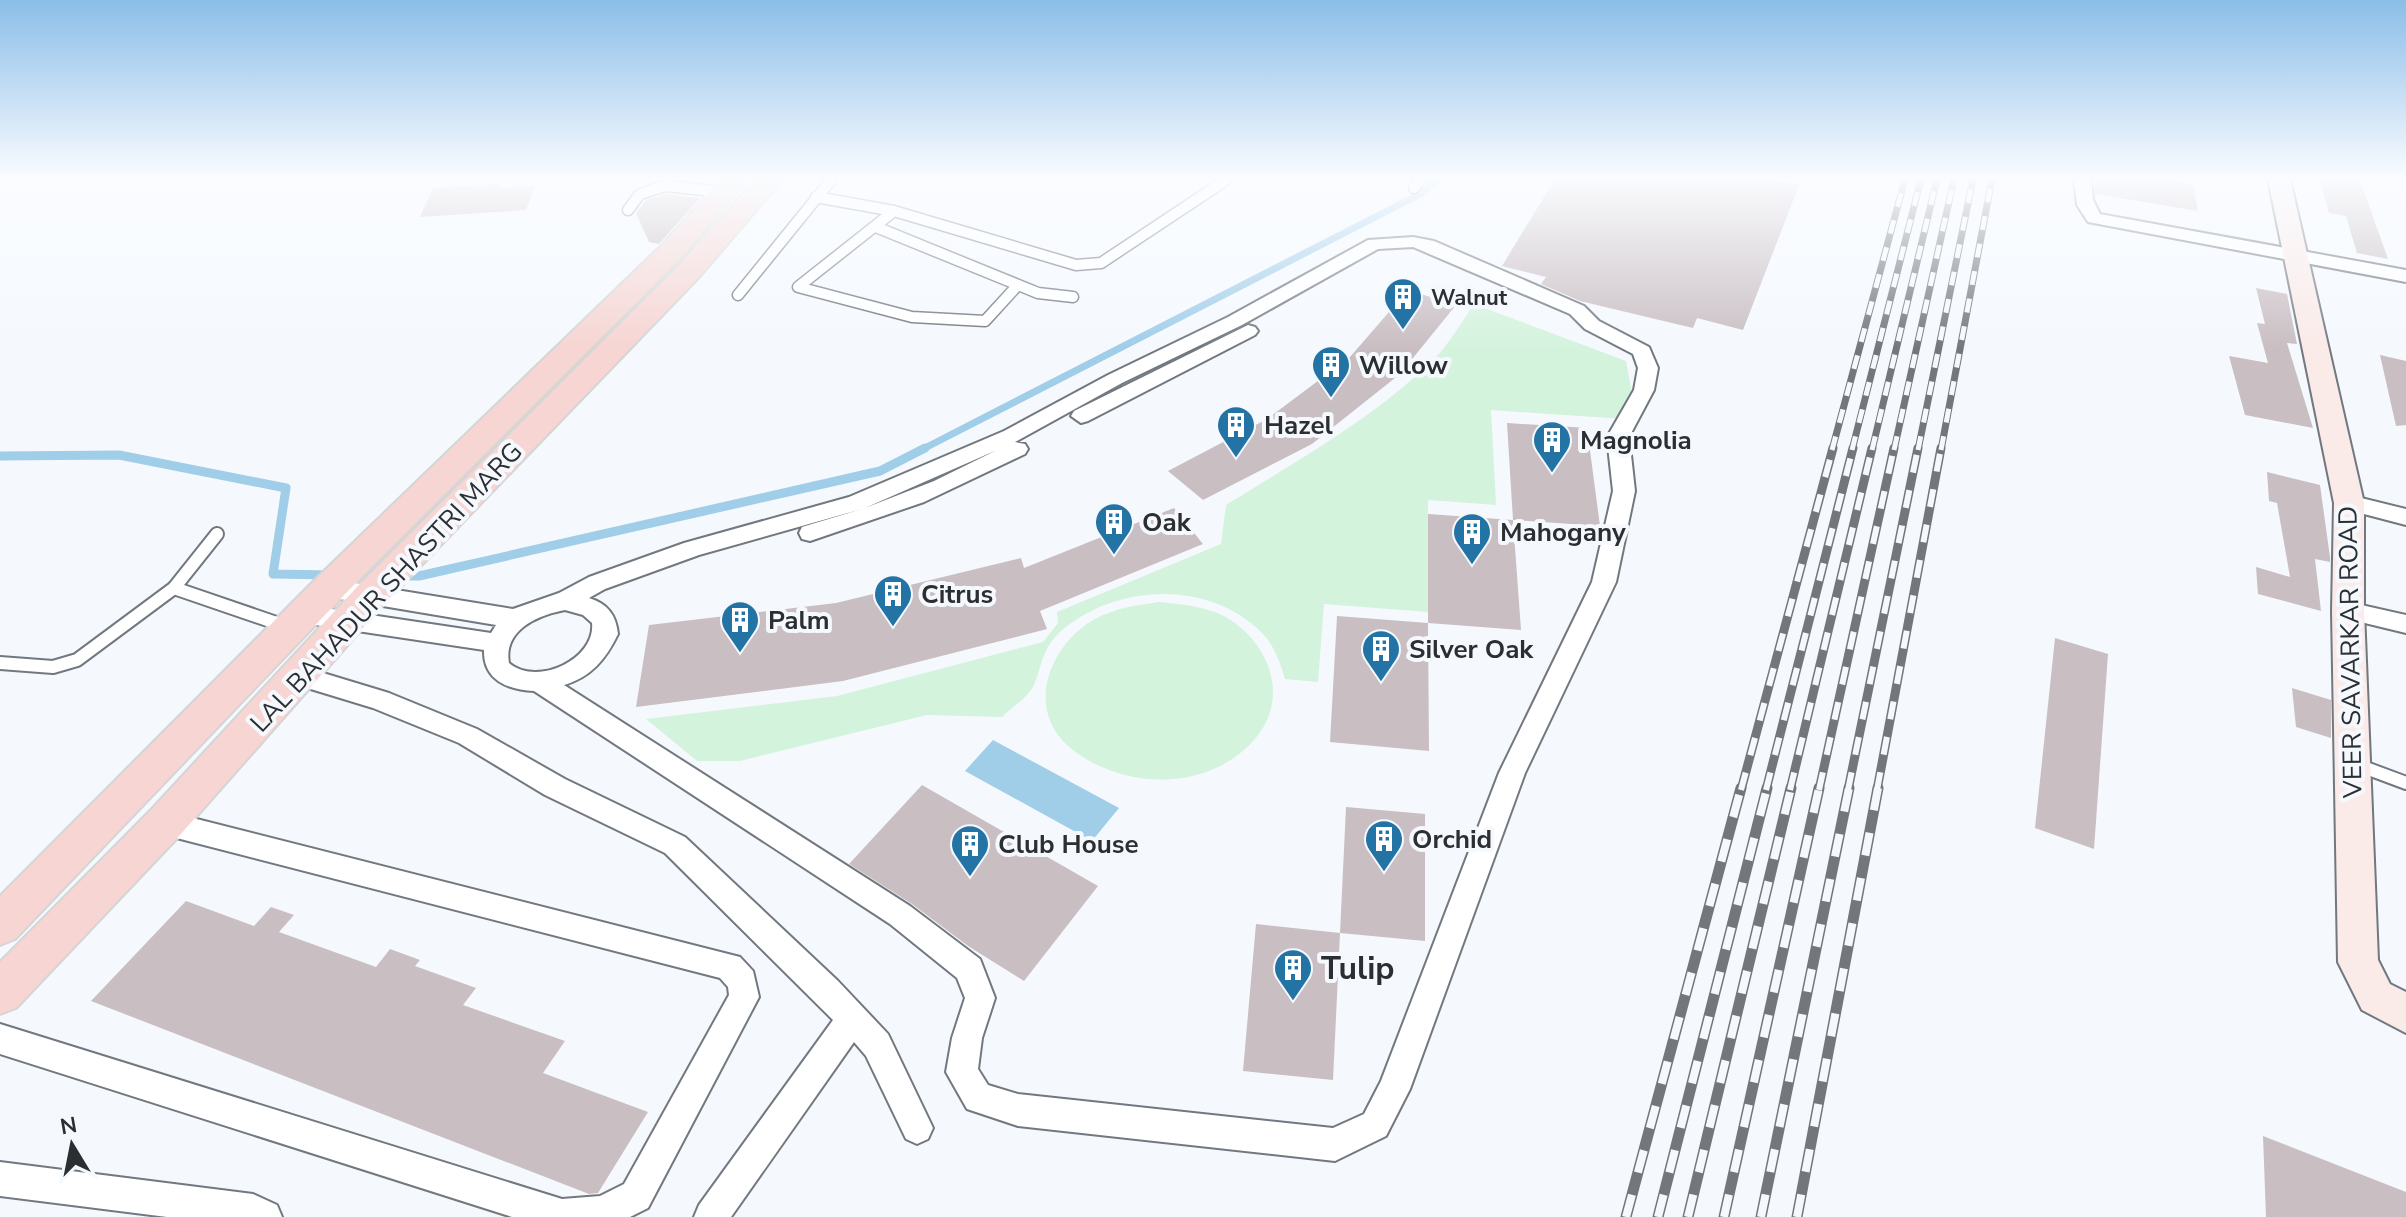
<svg xmlns="http://www.w3.org/2000/svg" width="2406" height="1217" viewBox="0 0 2406 1217" font-family="'Nunito Sans',sans-serif">
<style>
.green{fill:#d4f3dd}
.water{fill:#a0cde8}
.lines{fill:none;stroke-linecap:round;stroke-linejoin:round}
.stream-far1{stroke:#a0cde8;stroke-width:7}
.stream{stroke:#a0cde8;stroke-width:9}
.building{fill:#c9bec2}
.lane-far1-casing{stroke:#71787f;stroke-width:13}
.lane-casing{stroke:#71787f;stroke-width:16}
.street-casing{stroke:#71787f;stroke-width:4}
.secondary-casing{stroke:#71787f;stroke-width:4}
.primary-casing{stroke:#d5d5d6;stroke-width:4}
.lane-far1{stroke:#fff;stroke-width:10}
.lane{stroke:#fff;stroke-width:12}
.street{fill:#fff;fill-rule:evenodd}
.secondary{fill:#faeae8;fill-rule:evenodd}
.primary{fill:#f6d5d2;fill-rule:evenodd}
.rail-far2-casing{stroke:#73777b;stroke-width:7}
.rail-far1-casing{stroke:#73777b;stroke-width:9}
.rail-casing{stroke:#73777b;stroke-width:11}
.rail-far2{stroke:#f5f9fe;stroke-width:5;stroke-dasharray:14;stroke-linecap:butt}
.rail-far1{stroke:#f5f9fe;stroke-width:6;stroke-dasharray:18;stroke-linecap:butt}
.rail{stroke:#f5f9fe;stroke-width:8;stroke-dasharray:23;stroke-linecap:butt}
.labels{text-anchor:middle;stroke-width:8;stroke-linejoin:round;paint-order:stroke}
.far-poi-label{font-size:22px;font-weight:bold;fill:#2c2f32;stroke:#f5f9fe;text-anchor:start}
.poi-label{font-size:26px;font-weight:bold;fill:#2c2f32;stroke:#f5f9fe;text-anchor:start}
.street-label{font-size:26px;fill:#2c2f32;stroke:#f5f9fe}
.near-poi-label{font-size:32px;font-weight:bold;fill:#2c2f32;stroke:#f5f9fe;text-anchor:start}
</style>
<rect width="100%" height="100%" fill="#f5f9fe"/>
<g class="green">
<path d="M1474 304 1626 361 1637 420 1491 410 1496 505 1428 500V612L1324 604 1318 682 1285 679C1280 662 1274 644 1260 631 1206 579 1113 584 1059 633 1041 650 1042 668 1033 687 1027 698 1011 708 1002 717L927 715 740 761H697L646 719 837 696 1043 642 1058 623 1057 612 1221 544 1226 505C1295 462 1370 420 1429 364 1447 348 1460 324 1474 304Z"/>
<path d="M1159 602C1181 604 1204 606 1224 616 1269 641 1291 697 1255 739 1207 794 1119 790 1068 746 1024 707 1051 643 1095 619 1115 608 1137 605 1159 602Z"/>
</g>
<polygon class="water" points="993,740 1119,808 1092,841 965,771"/>
<g class="lines">
<polyline class="stream-far1" points="921,450 1424,192 1437,179"/>
<g class="stream">
<polyline points="0,456 119,455 286,488 273,574 333,575"/>
<polyline points="400,576 419,576 880,471 925,448"/>
</g>
</g>
<g class="building">
<polygon points="1555,179 1772,179 1799,185 1743,330 1697,318 1693,328 1580,301 1541,284 1546,277 1502,266"/>
<polygon points="2094,179 2164,179 2193,184 2198,211 2095,194"/>
<polygon points="2319,179 2360,180 2388,259 2357,253 2346,216 2329,213"/>
<polygon points="499,184 498,188 535,186 526,210 420,217 433,188"/>
<polygon points="666,194 700,198 659,244 649,242 636,213 646,200"/>
<polygon points="2256,288 2287,294 2297,344 2287,343 2313,428 2245,415 2229,356 2268,363 2257,323 2265,324"/>
<polygon points="1408,290 1456,305 1400,374 1312,444 1203,500 1168,471 1267,419 1350,357"/>
<polygon points="2380,355 2406,361 2406,425 2396,426"/>
<polygon points="1507,423 1587,428 1600,526 1513,520"/>
<polygon points="2267,472 2320,485 2330,557 2330,562 2315,559 2321,611 2258,594 2256,567 2290,577 2277,503 2269,501"/>
<polygon points="1174,508 1203,544 1040,611 1047,629 843,681 636,707 649,625 836,603 1021,558 1024,568"/>
<polygon points="1428,514 1513,520 1521,630 1428,623 1429,751 1330,742 1337,616 1428,623"/>
<polygon points="2055,638 2108,654 2094,849 2035,828"/>
<polygon points="2292,688 2331,700 2331,738 2296,727"/>
<polygon points="922,785 1098,886 1024,981 968,946 912,904 849,864"/>
<polygon points="1346,807 1425,814 1425,941 1340,933"/>
<polygon points="186,901 254,926 271,907 294,915 279,932 376,967 390,949 420,960 415,966 476,988 463,1005 565,1041 543,1073 648,1112 598,1193 589,1194 91,1001"/>
<polygon points="1256,924 1340,933 1333,1080 1243,1071"/>
<polygon points="2263,1136 2406,1192 2406,1217 2266,1217"/>
</g>
<g class="lines">
<g class="lane-far1-casing">
<g id="lane-far1">
<polyline points="1414,188 1421,179"/>
<polyline points="816,197 894,211 1076,265 1101,263 1226,180"/>
<polyline points="628,210 640,194 665,186 724,192"/>
<polyline points="894,211 798,287 912,317 985,321 1018,285"/>
<polyline points="876,227 1038,293 1073,297"/>
<polyline points="738,295 832,179"/>
</g>
</g>
<g class="lane-casing">
<g id="lane">
<polyline points="174,588 217,534"/>
<polyline points="0,663 53,667 77,660 174,588 288,627"/>
<polyline points="2355,764 2406,783"/>
</g>
</g>
<g class="street-casing">
<g id="street">
<polygon points="2074,179 2091,179 2093,200 2100,214 2406,270 2406,282 2088,222 2077,205"/>
<path d="M1413 237 1434 241 1584 306 1599 321 1649 347 1658 368 1654 390 1629 437 1635 491 1616 582 1525 773 1410 1089 1386 1136 1335 1161 1018 1126 967 1109 946 1072 952 1038 965 998 957 978 890 924 534 691C508 690 483 680 484 650L304 623 295 620 292 614 295 608 304 605 491 633 496 625 329 597 321 594 317 588 321 582 329 579 513 609 559 593 589 577 684 543 849 497 1004 431 1108 375 1228 317 1368 240ZM1413 247 1570 314 1585 329 1633 354 1638 368 1634 390 1607 437 1613 491 1592 582 1499 773 1381 1081 1364 1114 1333 1128 1018 1094 988 1085 978 1069 982 1038 995 998 980 959 910 906 564 685C591 677 606 659 618 634 616 615 608 604 589 598L605 589 699 555 862 509 802 527 799 533 802 539 810 541 924 502 1025 454 1028 449 1025 444 1015 442 1122 383 1242 325 1378 249ZM997 450 934 481 865 508ZM565 610 583 615 592 623C596 659 537 687 509 663 503 630 538 615 565 610Z"/>
<polygon points="1248,325 1255,327 1258,331 1255,335 1088,421 1081,423 1071,416 1074,411"/>
<polygon points="2349,495 2406,509 2406,525 2341,508 2338,503 2341,498"/>
<polygon points="2348,602 2406,615 2406,633 2340,617 2336,611 2340,605"/>
<polygon points="300,666 389,693 477,729 565,779 685,837 838,981 888,1034 933,1128 928,1139 917,1144 906,1139 866,1056 854,1042 731,1217 694,1217 699,1205 833,1020 665,853 545,795 459,743 373,708 291,683 287,676 291,669"/>
<polygon points="165,811 740,957 753,971 759,997 648,1208 630,1217 512,1217 0,1054 0,1024 562,1199 600,1196 624,1184 729,995 728,987 720,978 165,835 155,831 151,823 155,815"/>
<polygon points="0,1162 253,1194 277,1205 282,1217 167,1217 0,1196"/>
</g>
</g>
<g class="secondary-casing">
<polygon id="secondary" points="2268,179 2290,179 2364,503 2364,611 2378,960 2390,984 2406,992 2406,1033 2362,1010 2338,962 2332,611 2334,503"/>
</g>
<g class="primary-casing">
<g id="primary">
<polygon points="721,179 748,179 682,257 345,594 15,939 0,945 0,896 319,576 662,245"/>
<polygon points="756,179 783,179 699,277 383,605 180,835 16,1008 0,1014 0,962 150,811 357,587 679,265"/>
</g>
</g>
<use href="#lane-far1" class="lane-far1"/>
<use href="#lane" class="lane"/>
<use href="#street" class="street"/>
<use href="#secondary" class="secondary"/>
<use href="#primary" class="primary"/>
<g class="rail-far2-casing">
<g id="rail-far2">
<polyline points="1832,450 1905,179"/>
<polyline points="1852,450 1921,179"/>
<polyline points="1872,450 1937,179"/>
<polyline points="1894,450 1954,179"/>
<polyline points="1918,450 1973,179"/>
<polyline points="1941,450 1992,179"/>
</g>
</g>
<g class="rail-far1-casing">
<g id="rail-far1">
<polyline points="1741,790 1833,448"/>
<polyline points="1766,790 1853,448"/>
<polyline points="1790,790 1872,448"/>
<polyline points="1819,790 1894,448"/>
<polyline points="1848,790 1918,448"/>
<polyline points="1877,790 1941,448"/>
</g>
</g>
<g class="rail-casing">
<g id="rail">
<polyline points="1626,1217 1741,788"/>
<polyline points="1658,1217 1767,788"/>
<polyline points="1688,1217 1791,788"/>
<polyline points="1724,1217 1819,788"/>
<polyline points="1761,1217 1849,788"/>
<polyline points="1797,1217 1878,788"/>
</g>
</g>
<use href="#rail-far2" class="rail-far2"/>
<use href="#rail-far1" class="rail-far1"/>
<use href="#rail" class="rail"/>
</g>
<linearGradient id="sky" x2="0" y2="1"><stop stop-color="#8bbee8"/><stop offset="0.51" stop-color="#fafcff"/><stop offset="1" stop-color="#fafcff" stop-opacity="0"/></linearGradient>
<rect width="2406" height="349" fill="url(#sky)"/>
<defs>
<g id="building-pin" transform="scale(2)"><path d="M0 17L-7.5 6A9.5 9.5 0 1 1 7.5 6Z" fill="#2374a5" stroke="#f5f9fe"/><path d="M-4-6H4V6H1V3H-1V6H-4ZM-2.5-4.3h1.7v1.8h-1.7ZM.8-4.3h1.7v1.8H.8ZM-2.5-1h1.7V.8h-1.7ZM.8-1h1.7V.8H.8Z" fill="#fff"/></g>
</defs>
<g fill-rule="evenodd">
<use href="#building-pin" x="1403" y="297"/>
<use href="#building-pin" x="1331" y="365"/>
<use href="#building-pin" x="1236" y="425"/>
<use href="#building-pin" x="1552" y="440"/>
<use href="#building-pin" x="1114" y="522"/>
<use href="#building-pin" x="1472" y="532"/>
<use href="#building-pin" x="893" y="594"/>
<use href="#building-pin" x="740" y="620"/>
<use href="#building-pin" x="1381" y="649"/>
<use href="#building-pin" x="1384" y="839"/>
<use href="#building-pin" x="970" y="844"/>
<use href="#building-pin" x="1293" y="968"/>
</g>
<g class="labels">
<g class="far-poi-label">
<text x="1431" y="305">Walnut</text>
</g>
<g class="poi-label">
<text x="1359" y="374">Willow</text>
<text x="1264" y="434">Hazel</text>
<text x="1580" y="449">Magnolia</text>
<text x="1142" y="531">Oak</text>
<text x="1500" y="541">Mahogany</text>
<text x="921" y="603">Citrus</text>
<text x="768" y="629">Palm</text>
<text x="1409" y="658">Silver Oak</text>
<text x="1412" y="848">Orchid</text>
<text x="998" y="853">Club House</text>
</g>
<g class="street-label">
<text transform="translate(386 587) rotate(-47)" y="9">LAL BAHADUR SHASTRI MARG</text>
<text transform="translate(2350 652) rotate(-91)" y="9">VEER SAVARKAR ROAD</text>
</g>
<g class="near-poi-label">
<text x="1321" y="979">Tulip</text>
</g>
</g>
<g transform="translate(72 1145) rotate(350)" stroke="#f5f9fe" stroke-width="6" paint-order="stroke">
<path d="M0-6L14 30L0 20L-14 30Z" fill="#2c2f32"/>
<text y="-12" font-size="22" font-weight="bold" text-anchor="middle" fill="#2c2f32">N</text>
</g>
</svg>
